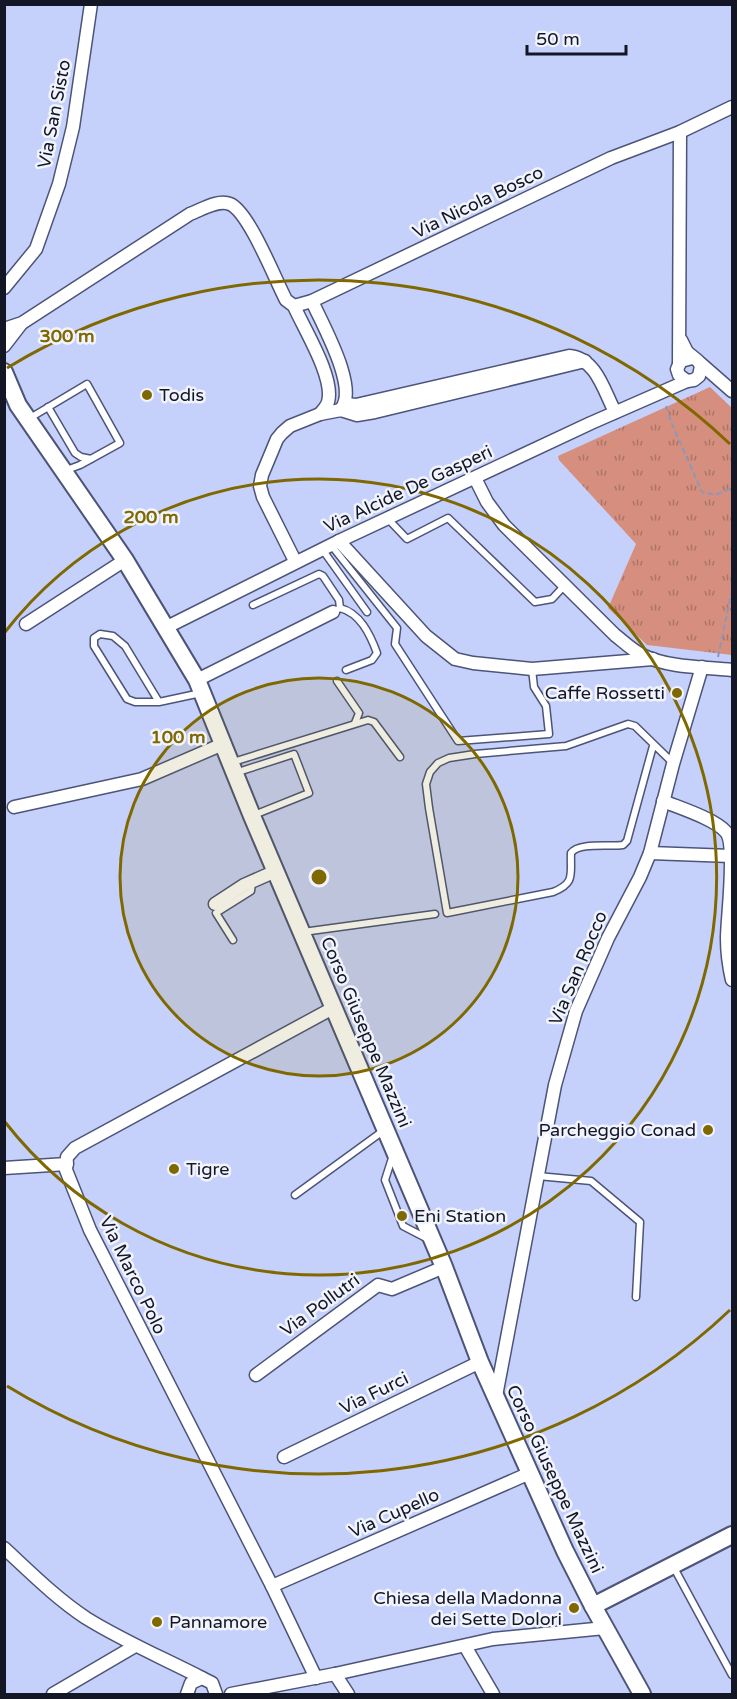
<svg xmlns="http://www.w3.org/2000/svg" width="737" height="1699" viewBox="0 0 737 1699" font-family="'Varela Round',sans-serif">
<style>
.park{fill:url(#park-tufts)}
.lines{fill:none;stroke-linecap:round;stroke-linejoin:round}
.lane-casing{stroke:#4c5478;stroke-width:9}
.street-casing{stroke:#4c5478;stroke-width:15}
.secondary-casing{stroke:#4c5478;stroke-width:20}
.path{stroke:#8f97b9;stroke-width:2;stroke-dasharray:6 3;stroke-linecap:butt}
.lane{stroke:#fff;stroke-width:6}
.street{stroke:#fff;stroke-width:12}
.secondary{stroke:#fff;stroke-width:16}
.ring{fill:none;stroke:#7f6800;stroke-width:3}
.poi-dot{fill:#7f6800;stroke:#f1f4fc;stroke-width:2}
.labels{text-anchor:middle;stroke-width:5;stroke-linejoin:round;paint-order:stroke}
.street-label{font-size:18px;fill:#131625;stroke:#f1f4fc}
.poi-label{font-size:18px;fill:#131625;stroke:#f1f4fc;text-anchor:start}
.centre{fill:#7f6800;stroke:#f1f4fc;stroke-width:3}
.ring-label{font-size:18px;text-anchor:middle;font-weight:bold;fill:#7f6800;stroke:#f1f4fc;stroke-width:5;stroke-linejoin:round;paint-order:stroke}
</style>
<defs>
<pattern id="park-tufts" width="24" height="20" patternUnits="userSpaceOnUse" patternTransform="scale(1.5)"><rect width="24" height="20" fill="#d68f7e"/><path d="M3 7l-1-3M5 7V3M7 7l1-3M15 17l-1-3M17 17v-4M19 17l1-3" fill="none" stroke="#ac7467"/></pattern>
</defs>
<rect width="100%" height="100%" fill="#c6d1fb"/>
<polygon class="park" points="710,387 732,408 732,655 647,645 608,608 636,544 559,460 558,456"/>
<g class="lines">
<g class="lane-casing">
<g id="lane">
<polyline points="48,407 75,453 81,457 91,459"/>
<polyline points="30,418 87,384 120,443 80,465 64,471"/>
<polyline points="388,519 407,539 448,518 535,602 552,599 565,585"/>
<polyline points="331,545 397,628 395,644 458,741 549,734 546,706 534,687 532,669"/>
<polyline points="322,549 367,612"/>
<polyline points="253,605 319,574 323,576 339,600 340,608 333,612"/>
<path d="M340 608C360 613 370 634 377 653L372 660 346 670"/>
<polyline points="337,681 359,713 355,723"/>
<polyline points="159,702 135,702 127,699 94,646 94,638 100,634 113,636 125,646 159,702 201,693"/>
<path d="M653 746 627 841 623 845C609 847 579 842 571 853 570 874 576 883 553 892L447 913 429 808 426 784 430 772 438 763 449 758 475 754 566 746 628 724 635 726 673 763"/>
<polyline points="233,762 368,720 374,722 400,757"/>
<polyline points="235,773 294,754 309,793 254,815"/>
<polyline points="303,932 435,914"/>
<polyline points="233,940 216,913 251,891 252,882"/>
<polyline points="393,1155 385,1180 403,1226 428,1239"/>
<polyline points="538,1176 591,1181 640,1222 636,1297"/>
<polyline points="295,1195 383,1131"/>
<polyline points="673,1566 732,1675"/>
</g>
</g>
<g class="street-casing">
<g id="street">
<polyline points="4,288 36,249 59,184 73,127 91,4"/>
<path d="M312 301C322 324 359 388 341 409"/>
<polyline points="294,306 312,301 611,158 680,132 732,107"/>
<path d="M4 329 22 323 190 214C201 210 218 199 230 204 249 212 275 279 286 300L294 306C304 329 335 378 328 402 327 406 323 410 320 414"/>
<polyline points="681,340 687,352 698,361 701,366 699,376 694,380 687,381 679,375 677,369 681,361 692,358"/>
<polyline points="4,346 21,324"/>
<polyline points="679,363 680,132"/>
<polyline points="700,363 732,391"/>
<path d="M346 404 356 405 569 356C596 358 604 391 615 412"/>
<path d="M475 478 487 502 504 525 615 635C624 642 632 650 642 655 669 668 704 667 732 670"/>
<polyline points="339,541 426,636 455,659 473,663 532,669 653,659"/>
<polyline points="295,561 263,497 260,486 262,475 277,439 282,433 290,426 320,414 341,410 357,415 375,412 585,361"/>
<polyline points="26,624 125,560"/>
<polyline points="167,627 339,541 591,423 687,381"/>
<polyline points="197,680 333,612"/>
<path d="M663 801C680 808 715 819 726 832 737 845 727 918 727 938 727 952 729 967 732 980"/>
<polyline points="14,807 142,779 223,744"/>
<polyline points="650,853 731,856"/>
<polyline points="215,904 244,885 276,871"/>
<polyline points="4,1168 67,1164"/>
<polyline points="256,1375 378,1285 392,1289 444,1267"/>
<polyline points="496,1396 555,1085 576,1011 608,938 640,877 650,853 673,764 702,667"/>
<polyline points="284,1457 480,1362"/>
<path d="M4 1548C31 1573 56 1598 86 1618 123 1641 163 1658 202 1678"/>
<polyline points="272,1586 530,1473"/>
<polyline points="465,1646 493,1694"/>
<polyline points="335,1674 348,1694"/>
<polyline points="316,1678 272,1586 90,1230 66,1170 67,1157 75,1148 333,1008"/>
<polyline points="53,1694 135,1646"/>
<polyline points="187,1694 191,1683 202,1678 212,1683 216,1694"/>
<polyline points="231,1694 335,1674 493,1639 605,1628"/>
</g>
</g>
<g class="secondary-casing">
<g id="secondary">
<polyline points="4,372 18,405 125,560 197,680 252,816 444,1267 480,1362 565,1551 593,1606 642,1694"/>
<polyline points="593,1606 732,1535"/>
</g>
</g>
<g class="path">
<polyline points="666,406 672,424 702,492 715,495 732,488"/>
<polyline points="718,657 732,590"/>
</g>
<use href="#lane" class="lane"/>
<use href="#street" class="street"/>
<use href="#secondary" class="secondary"/>
</g>
<circle cx="319" cy="877" r="199" fill="#7f6800" fill-opacity=".12"/>
<g class="ring">
<circle cx="319" cy="877" r="199"/>
<path d="M5 632A398 398 0 1 1 5 1122"/>
<path d="M730 1310A597 597 0 0 1 7 1386M7 368A597 597 0 0 1 730 444"/>
</g>
<g class="poi-dot">
<circle cx="147" cy="395" r="6"/>
<circle cx="677" cy="693" r="6"/>
<circle cx="708" cy="1130" r="6"/>
<circle cx="174" cy="1169" r="6"/>
<circle cx="402" cy="1216" r="6"/>
<circle cx="574" cy="1608" r="6"/>
<circle cx="157" cy="1622" r="6"/>
</g>
<g class="labels">
<g class="street-label">
<text transform="translate(54 114) rotate(-79)" y="6">Via San Sisto</text>
<text transform="translate(478 202) rotate(-26)" y="6">Via Nicola Bosco</text>
<text transform="translate(408 489) rotate(-25)" y="6">Via Alcide De Gasperi</text>
<text transform="translate(578 968) rotate(-67)" y="6">Via San Rocco</text>
<text transform="translate(366 1032) rotate(67)" y="6">Corso Giuseppe Mazzini</text>
<text transform="translate(133 1275) rotate(64)" y="6">Via Marco Polo</text>
<text transform="translate(320 1305) rotate(-36)" y="6">Via Pollutri</text>
<text transform="translate(374 1393) rotate(-26)" y="6">Via Furci</text>
<text transform="translate(555 1479) rotate(65)" y="6">Corso Giuseppe Mazzini</text>
<text transform="translate(394 1513) rotate(-24)" y="6">Via Cupello</text>
</g>
<g class="poi-label">
<text x="159" y="401">Todis</text>
<text x="665" y="699" text-anchor="end">Caffe Rossetti</text>
<text x="696" y="1136" text-anchor="end">Parcheggio Conad</text>
<text x="186" y="1175">Tigre</text>
<text x="414" y="1222">Eni Station</text>
<text x="562" y="1604" text-anchor="end">Chiesa della Madonna<tspan x="562" dy="21">dei Sette Dolori</tspan></text>
<text x="169" y="1628">Pannamore</text>
</g>
</g>
<circle cx="319" cy="877" r="9" class="centre"/>
<g class="ring-label">
<text x="67" y="342">300 m</text>
<text x="151" y="523">200 m</text>
<text x="178" y="743">100 m</text>
</g>
<rect width="737" height="1699" fill="none" stroke="#131625" stroke-width="12"/>
<path d="M527 45v9h99v-9" fill="none" stroke="#131625" stroke-width="3"/>
<text x="536" y="45" font-size="18" fill="#131625" stroke="#f1f4fc" stroke-width="4.5" paint-order="stroke">50 m</text>
</svg>
